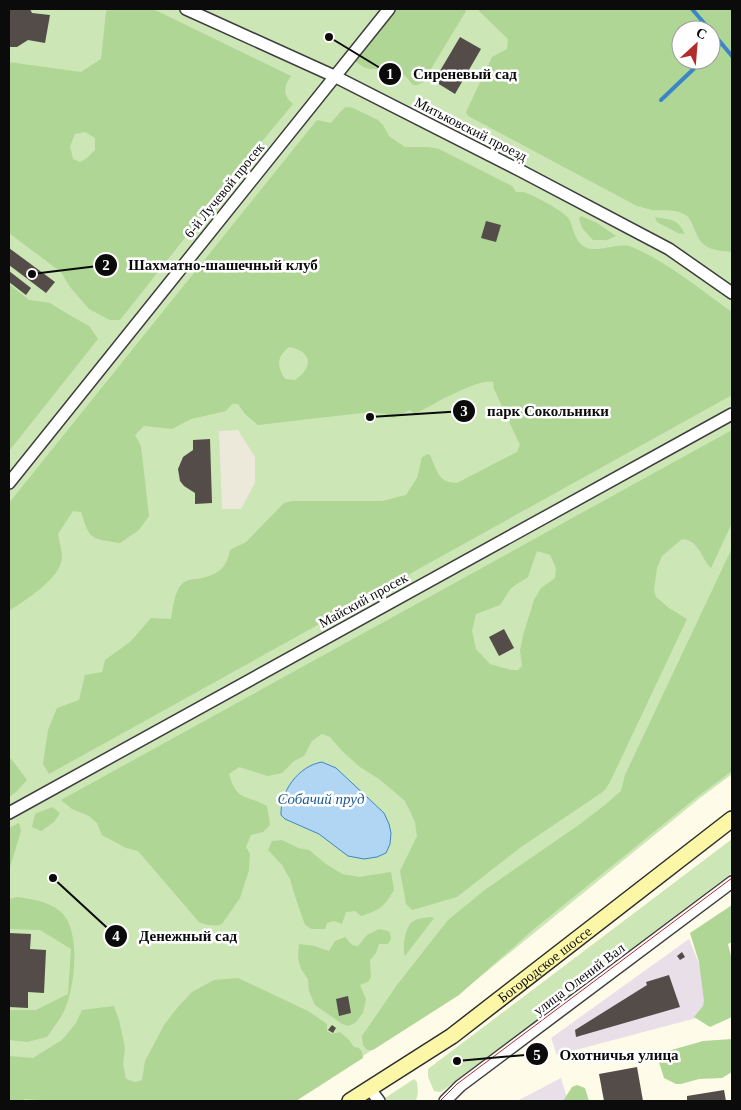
<svg xmlns="http://www.w3.org/2000/svg" width="741" height="1110" viewBox="0 0 741 1110" font-family="Georgia,serif">
<style>
.industrial{fill:#e9dfe9}
.green{fill:#cce6b5;fill-rule:evenodd}
.forest{fill:#afd695;fill-rule:evenodd}
.plaza{fill:#ece8da}
.water{fill:#b0d6f3;stroke:#3b87c6}
.lines{fill:none;stroke-linecap:round;stroke-linejoin:round}
.stream{stroke:#3b87c6;stroke-width:4}
.building{fill:#534c48}
.street-casing{stroke:#3e3e3e;stroke-width:14}
.secondary-casing{stroke:#2d2d2d;stroke-width:18}
.street{stroke:#fff;stroke-width:11}
.secondary{stroke:#fbf7a7;stroke-width:15}
.tram{stroke:#b32b2a;stroke-width:1}
.labels{text-anchor:middle;stroke-width:5;stroke-linejoin:round;paint-order:stroke}
.street-label{font-size:14px;fill:#0b0b0b;stroke:#fff}
.water-label{font-size:15px;font-style:italic;fill:#1b5995;stroke:#fff}
.leader{fill:none;stroke:#0b0b0b;stroke-width:2}
.callout-dot{fill:#0b0b0b;stroke:#fff;stroke-width:2}
.mark-label{font-size:15px;text-anchor:middle;font-weight:bold;fill:#fff}
.callout-label{font-size:15px;text-anchor:middle;font-weight:bold;fill:#0b0b0b;stroke:#fff;stroke-width:5;stroke-linejoin:round;paint-order:stroke}
</style>
<rect width="100%" height="100%" fill="#fefbe9"/>
<g class="industrial">
<polygon points="689,939 719,1012 557,1055 551,1038"/>
<polygon points="561,1078 568,1101 517,1101"/>
</g>
<g class="green">
<path d="M9 9H732V774L700 798 459 994 293 1101H9ZM681 30H711V60H681Z"/>
<polygon points="732,839 732,873 445,1089 440,1092 434,1091 428,1077 428,1069"/>
<polygon points="414,1079 417,1082 418,1092 416,1101 387,1101 385,1098"/>
</g>
<g class="forest">
<path d="M108 9H153L291 76C283 86 283 96 293 104L244 163 120 320H110L89 309 70 287 61 272 9 233V62L81 72 101 59 106 12ZM85 132 95 138V150L87 158 80 162 73 159 70 146 75 134Z"/>
<path d="M395 9H464L466 11 423 82 418 85H413C408 79 403 72 395 69 379 64 372 77 354 60V56Z"/>
<path d="M477 9H732V252C720 251 704 250 698 237 694 230 693 222 687 216 676 208 664 211 652 210 647 209 642 207 637 206L468 116 466 112 492 57 507 49 508 39ZM681 30H711V60H681Z"/>
<path d="M346 107 353 108 378 120 383 125 389 136 405 147H428L439 149 512 186 516 192C517 192 523 192 523 192 532 194 565 212 569 219 574 229 574 239 583 246 597 255 617 241 632 247 666 261 702 291 732 312V395L49 774 43 764 48 730 57 708 79 700 85 675 102 672 105 660 130 642 151 618 171 619C173 608 174 594 181 585 187 578 193 580 202 578 219 574 227 567 230 550L246 542 284 503 293 501H382L406 495 417 478 422 457 428 454 430 455C437 470 438 483 457 483L517 452 520 445 494 389 493 382C478 378 431 406 415 414L410 410 393 418 385 414 370 412 258 425 245 414 238 404H232L226 411 191 419 172 429 144 426 135 435 141 446 149 516 139 530 120 543C91 538 90 541 81 512L73 511 58 534C59 541 62 550 62 557 61 579 25 600 9 611V503L317 120 331 123 342 110ZM289 347C312 351 314 367 295 380L285 379C276 365 277 357 289 347Z"/>
<polygon points="581,216 597,223 616,236 607,240 593,240 582,228 579,219"/>
<path d="M655 217C671 220 677 218 685 234L678 233 657 222Z"/>
<polygon points="9,284 29,300 50,303 66,313 89,326 98,339 9,451"/>
<path d="M732 430V523L711 568C701 558 699 540 682 539L662 556 657 568 654 590 656 597 669 608 687 619 610 782 604 791 521 847 457 897 412 910 406 904 400 871 417 836 415 822 410 811 404 800 379 779 360 767 343 752 330 737 322 734 312 741 304 756 294 761 282 773 268 776 239 767 229 774C237 802 245 794 267 806L270 825 263 832 251 835 246 847 250 854 249 870 240 898 222 924C216 927 205 925 199 922L138 851 126 848 102 835 97 823 89 816 72 809 61 800ZM537 551 550 555 556 568 555 578 541 588 534 600 524 632 520 650 522 666 518 670H511L490 664 476 649 472 631 476 614 500 605 511 588 528 577Z"/>
<polygon points="732,548 732,771 697,797 534,929 459,995 373,1050 367,1050 363,1045 362,1036 397,985 448,920 486,889 576,827 605,805 621,791 625,775"/>
<polygon points="9,756 27,780 16,792 9,797"/>
<polygon points="52,807 60,813 54,822 41,831 32,827 35,814"/>
<polygon points="19,823 21,831 9,871 9,828"/>
<path d="M282 840 298 848 309 850 326 864 342 874 359 877 391 872 394 890C384 907 380 910 361 916L355 911 346 912 342 924 334 921 327 923 325 929H312L305 925 294 893 290 879 282 865 268 850 272 841Z"/>
<path d="M17 897C32 899 47 901 60 911 82 929 75 989 64 1011 60 1020 52 1029 47 1037L27 1042 9 1040V1010H36L68 994 71 949 40 930 9 929V899Z"/>
<polygon points="732,905 732,942 728,944 732,960 732,1017 710,1027 694,1017 703,1006 704,1001 699,962 690,933"/>
<path d="M430 917 434 918 405 956C402 948 405 925 414 921 418 918 425 918 430 917Z"/>
<polygon points="379,929 388,931 390,933 391,939 388,944 379,944 376,953 370,960 371,977 368,982 360,985 366,999 363,1013 355,1023 348,1026 342,1024 315,1005 309,991 308,979 301,969 298,958 299,944 314,946 329,951 335,941 345,937 352,945 358,946 367,935"/>
<polygon points="238,978 308,1011 327,1024 327,1031 332,1034 340,1032 349,1040 354,1047 359,1048 362,1052 363,1058 296,1101 51,1101 25,1099 22,1101 9,1101 9,1056 33,1058 62,1040 76,1023 82,1010 114,1006 119,1020 125,1048 123,1064 126,1079 135,1082 142,1080 145,1061 164,1025 177,1008 192,992 214,980"/>
<polygon points="732,1039 732,1072 722,1078 699,1079 681,1084 676,1084 664,1078 657,1056 661,1053 703,1041"/>
<polygon points="577,1085 585,1088 589,1101 563,1101 572,1087"/>
</g>
<polygon class="plaza" points="238,430 255,457 255,483 241,509 222,509 219,431"/>
<path class="water" d="M322 762 336 768 384 813 389 824 391 833 390 844 386 853 377 857 364 859 348 856 319 834 285 819 281 815C280 792 298 766 322 762Z"/>
<g class="lines">
<g class="stream">
<polyline points="692,9 710,30"/>
<polyline points="711,31 732,56"/>
<polyline points="711,53 721,43"/>
<polyline points="661,100 703,60"/>
</g>
</g>
<g class="building">
<polygon points="9,9 30,9 32,13 50,15 45,43 28,40 17,47 9,47"/>
<polygon points="460,37 481,49 455,94 434,81"/>
<polygon points="486,221 501,225 496,242 481,238"/>
<polygon points="9,248 55,282 46,293 9,265"/>
<polygon points="9,271 31,288 26,295 9,282"/>
<polygon points="210,439 212,503 195,504 195,493 184,486 180,481 178,469 183,457 193,450 193,440"/>
<polygon points="504,629 514,648 499,656 489,637"/>
<polygon points="9,933 31,934 30,949 46,950 44,993 28,992 28,1008 9,1007"/>
<polygon points="682,952 685,957 680,960 677,956"/>
<polygon points="669,975 680,1007 576,1037 575,1030 647,985 646,982"/>
<polygon points="348,996 351,1013 339,1016 336,999"/>
<polygon points="332,1025 336,1028 333,1033 328,1030"/>
<polygon points="637,1067 643,1101 604,1101 599,1074"/>
<polygon points="724,1090 726,1101 687,1101 687,1096"/>
</g>
<g class="lines">
<g class="street-casing">
<g id="street">
<polyline points="186,9 334,76 523,172 669,249 732,293"/>
<polyline points="9,483 389,9"/>
<polyline points="9,813 732,414"/>
<polyline points="370,1089 379,1101"/>
<polyline points="445,1101 460,1086 732,882"/>
</g>
</g>
<g class="secondary-casing">
<g id="secondary">
<path id="s1" d="M350 1101 452 1036 732 819"/>
</g>
</g>
<use href="#street" class="street"/>
<use href="#secondary" class="secondary"/>
<polyline class="tram" points="440,1101 457,1084 732,878"/>
</g>
<g class="labels">
<g class="street-label">
<text transform="translate(471 129) rotate(27)" y="5">Митьковский проезд</text>
<text transform="translate(224 190) rotate(-51)" y="5">6-й Лучевой просек</text>
<text transform="translate(363 600) rotate(-29)" y="5">Майский просек</text>
<text dy="5" stroke="none"><textPath href="#s1" startOffset="238">Богородское шоссе</textPath></text>
<text transform="translate(579 979) rotate(-37)" y="5">улица Олений Вал</text>
</g>
<g class="water-label">
<text x="321" y="804">Собачий пруд</text>
</g>
</g>
<path class="leader" d="M329 37L390 74M32 274L106 265M370 417L464 411M53 878L116 936M457 1061L537 1054"/>
<g class="callout-dot">
<circle cx="329" cy="37" r="5"/>
<circle cx="32" cy="274" r="5"/>
<circle cx="370" cy="417" r="5"/>
<circle cx="53" cy="878" r="5"/>
<circle cx="457" cy="1061" r="5"/>
<circle cx="390" cy="74" r="12"/>
<circle cx="106" cy="265" r="12"/>
<circle cx="464" cy="411" r="12"/>
<circle cx="116" cy="936" r="12"/>
<circle cx="537" cy="1054" r="12"/>
</g>
<g class="mark-label">
<text x="390" y="79">1</text>
<text x="106" y="270">2</text>
<text x="464" y="416">3</text>
<text x="116" y="941">4</text>
<text x="537" y="1060">5</text>
</g>
<g class="callout-label">
<text x="465" y="79">Сиреневый сад</text>
<text x="223" y="270">Шахматно-шашечный клуб</text>
<text x="548" y="416">парк Сокольники</text>
<text x="188" y="941">Денежный сад</text>
<text x="619" y="1060">Охотничья улица</text>
</g>
<rect width="741" height="1110" fill="none" stroke="#0b0b0b" stroke-width="20"/>
<g transform="translate(696 45) rotate(26)"><circle r="24" fill="#ffffff" stroke="#9d9d9d"/>
<path d="M0-4L9 19L0 12L-9 19Z" fill="#b32b2a"/>
<text y="-8" font-size="14" font-weight="bold" text-anchor="middle" fill="#0b0b0b">С</text>
</g>
</svg>
